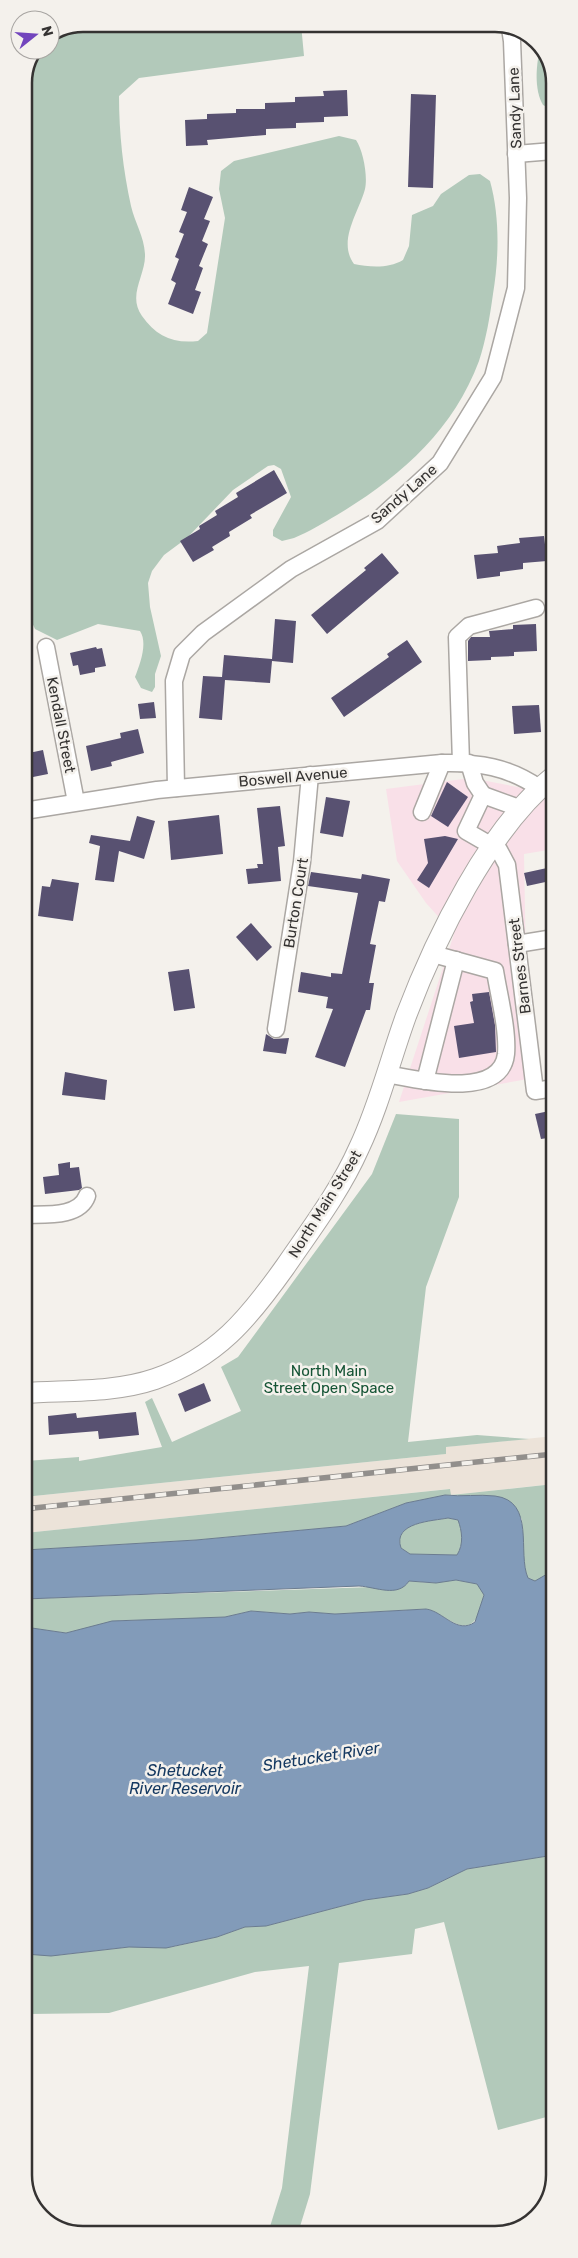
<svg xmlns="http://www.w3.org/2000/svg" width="578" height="2258" viewBox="0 0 578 2258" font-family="Rubik,sans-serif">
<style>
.commercial{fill:#f9e0e8}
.built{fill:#ece3d9}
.green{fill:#b2c9ba}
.water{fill:#829bb9;stroke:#6b7c90;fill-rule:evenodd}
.building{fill:#585171}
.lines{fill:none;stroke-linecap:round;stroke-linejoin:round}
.minor-casing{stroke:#aba7a3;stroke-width:19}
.major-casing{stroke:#aba7a3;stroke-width:22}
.minor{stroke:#fff;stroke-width:16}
.major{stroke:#fff;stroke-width:20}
.rail-casing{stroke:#928f8c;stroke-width:5.5}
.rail{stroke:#f4f1ec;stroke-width:4;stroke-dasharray:11;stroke-linecap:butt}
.labels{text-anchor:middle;stroke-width:5;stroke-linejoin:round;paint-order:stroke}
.street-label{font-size:15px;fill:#353332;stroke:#f4f1ec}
.park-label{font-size:15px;fill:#155435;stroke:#f4f1ec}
.water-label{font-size:16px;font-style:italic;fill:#153961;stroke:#f4f1ec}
.rim{fill:none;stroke:#353332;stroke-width:2.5}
</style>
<rect width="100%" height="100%" fill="#f4f1ec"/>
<polygon class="commercial" points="471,778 554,794 554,849 524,854 528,1079 399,1102 454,934 426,903 397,861 386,789"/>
<polygon class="built" points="554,1436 554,1484 450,1495 449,1489 25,1533 24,1497 446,1454 445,1447"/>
<g class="green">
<path d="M84 24H301L304 56 139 78 119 96C119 133 123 170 131 206 135 223 144 236 145 254 146 275 127 295 142 316 156 336 173 344 198 341L207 333 225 218 219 189 221 171 234 161 339 136 356 140C363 150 368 176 365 189 359 212 337 241 354 264 369 267 388 269 403 260L409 246 412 215 433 206 441 194 469 175 480 174 490 181C500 217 499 258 493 294 490 316 486 340 479 361 453 431 399 478 337 515 323 523 309 532 294 538L282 541 273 536V530L291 497 281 469 274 465 268 466 233 490 187 538 164 555 152 571 148 583 150 607 161 656 155 674V687L152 692 141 688 135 677C140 664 148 643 140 631L98 624 57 640 35 629 24 605V84L38 50H50V38Z"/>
<path d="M540 49 553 72V110L543 105C534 90 536 65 540 49Z"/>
<polygon points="396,1114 459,1119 459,1197 426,1287 408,1442 477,1435 529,1439 446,1447 446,1454 24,1497 24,1453 26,1461 79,1457 79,1461 162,1447 145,1402 152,1398 172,1442 241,1411 221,1367 238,1357 372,1174"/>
<polygon points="554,1484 554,1570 535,1582 528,1578 523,1567 522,1519 495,1496 445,1495 406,1503 346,1526 196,1540 25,1550 25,1533 450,1489 451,1495"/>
<path d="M448 1518 458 1520C463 1531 464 1544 457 1555L410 1554 401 1548C392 1522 433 1521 448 1518Z"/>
<path d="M456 1580 477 1584 483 1590C485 1598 482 1605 479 1613 467 1642 444 1612 426 1609L335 1614 309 1612 290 1614 251 1611 225 1617 168 1621 123 1620 66 1633 25 1627V1599L372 1587 406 1585 409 1581 432 1583Z"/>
<polygon points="554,1855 554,1894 551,1895 554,1906 554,2115 498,2130 444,1922 415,1929 412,1954 339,1963 310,2194 298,2233 268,2233 282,2188 309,1966 255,1972 109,2013 29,2014 29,2046 25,2046 25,1954 61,1955 129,1947 172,1947 217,1937 245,1927 266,1926 365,1900 408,1894 428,1888 467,1869"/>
</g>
<path class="water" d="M445 1495C462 1497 479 1494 495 1496 536 1501 517 1553 528 1578L535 1581 554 1570V1855L467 1869 428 1888 408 1894 365 1900 266 1926 245 1927 217 1937 166 1948 129 1947 51 1956 25 1954V1627L66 1633 112 1621 225 1617 251 1611 290 1614 309 1612 335 1614 426 1609C443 1611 457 1635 475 1622L484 1595 477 1584 456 1580 436 1583 409 1581C398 1598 376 1587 359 1586L25 1599V1550L196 1540 346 1526 406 1503ZM448 1518 458 1520C462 1531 464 1544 457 1555L410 1554 401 1548C392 1522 433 1521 448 1518Z"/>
<g class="building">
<polygon points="347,90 348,116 324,117 324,122 296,123 296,128 266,129 266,135 207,140 208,145 186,146 185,120 207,119 207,114 236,113 236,109 265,109 265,103 295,102 295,97 324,96 323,91"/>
<polygon points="411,94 436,95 433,188 408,187"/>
<polygon points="189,187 213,197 204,219 210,221 202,241 208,244 199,266 203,268 195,290 201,292 193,314 168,304 176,283 171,280 179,259 175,257 184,234 179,232 187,212 181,210"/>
<polygon points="274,470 287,493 250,515 252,518 229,532 230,536 212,547 214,550 193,562 180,541 200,529 199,526 217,515 215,511 238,497 236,493"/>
<polygon points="544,536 547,561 523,563 523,569 500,572 500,576 477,579 474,555 498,553 497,546 520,543 519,538"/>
<polygon points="382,553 399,573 327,634 311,615 366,570 364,568"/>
<polygon points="275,619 296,621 293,663 272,661 270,683 225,680 222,720 199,718 203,676 222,677 224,655 272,659"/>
<polygon points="536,624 537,651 514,652 514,656 491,657 491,660 468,661 468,641 471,637 490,637 489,631 513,629 513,625"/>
<polygon points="407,640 422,662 344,717 331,698 389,657 387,654"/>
<polygon points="96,647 97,649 102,648 106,666 95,668 95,672 80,675 78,665 73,666 70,653"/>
<polygon points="154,702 156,718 140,719 138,704"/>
<polygon points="539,705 541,732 514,734 512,706"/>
<polygon points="138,729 144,753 111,762 112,766 91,771 86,746 121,738 120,733"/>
<polygon points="43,750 48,774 28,778 24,754"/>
<polygon points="447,782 468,797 448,827 431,816"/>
<polygon points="326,797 350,801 343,837 320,833"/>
<polygon points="280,806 285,846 278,847 281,881 248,884 246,869 258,868 257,864 263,864 257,808"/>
<polygon points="219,815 223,854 171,860 168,821"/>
<polygon points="137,816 155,821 144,859 119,851 114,882 95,880 100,846 89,843 91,835 130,841"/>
<polygon points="445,836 458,839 429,888 417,880 428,863 424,839"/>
<polygon points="547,868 550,881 527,886 524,873"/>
<polygon points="311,872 361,879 362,874 390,879 385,902 379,901 370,944 376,945 369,983 374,983 370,1010 366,1010 345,1067 315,1057 333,1009 326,1008 328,997 298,992 301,972 331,977 331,973 342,974 358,893 308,886"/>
<polygon points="52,879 79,883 73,921 38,916 42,886 50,887"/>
<polygon points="251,923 272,947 257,961 236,937"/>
<polygon points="189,969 195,1008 174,1011 168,972"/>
<polygon points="489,992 495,1025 496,1052 459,1058 454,1026 474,1023 470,1002 473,1001 472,994"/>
<polygon points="266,1034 274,1039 289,1038 286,1054 263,1051"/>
<polygon points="65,1072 107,1080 105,1100 62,1095"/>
<polygon points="554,1110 554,1137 541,1139 535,1114"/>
<polygon points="70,1162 70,1168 79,1167 82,1188 79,1190 45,1194 43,1177 59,1175 58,1164"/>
<polygon points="204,1383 211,1401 185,1412 178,1394"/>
<polygon points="136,1412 139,1435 99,1439 98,1431 49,1435 48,1416 76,1413 77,1418"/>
</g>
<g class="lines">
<g class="minor-casing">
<g id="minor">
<polyline points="516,154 553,151"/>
<polyline points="46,647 76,802"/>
<polyline points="461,763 457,637 469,626 536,608"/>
<polyline points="469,763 475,783 483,795"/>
<polyline points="176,788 174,681 182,654 203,633 291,569 377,521 440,463 493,377 516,288 518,198 512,41 510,28"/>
<polyline points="519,808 483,795 466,831 499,850 507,865 535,1091 554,1088"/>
<path d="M24 811 157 790 442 763C478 762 509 767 539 788"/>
<polyline points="422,812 442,763"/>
<polyline points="517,944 554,938"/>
<polyline points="276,1029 302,862 310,775"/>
<path d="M387 1074C415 1079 501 1101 506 1054 508 1030 499 996 495 971L433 954"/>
<polyline points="425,1081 456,960"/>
<path d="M24 1215C44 1214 79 1218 87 1196"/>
</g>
</g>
<g class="major-casing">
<path id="major" d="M24 1393C67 1390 114 1393 155 1379 217 1357 248 1319 285 1267 311 1229 340 1191 359 1148 379 1106 390 1060 406 1016 435 939 489 828 554 776"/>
</g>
<use href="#minor" class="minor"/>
<use href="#major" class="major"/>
<g class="rail-casing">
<polyline id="rail" points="24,1509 554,1454"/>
</g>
<use href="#rail" class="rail"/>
</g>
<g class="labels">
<g class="street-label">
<text transform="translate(515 108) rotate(-92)" y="5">Sandy Lane</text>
<text transform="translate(404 494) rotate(-41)" y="5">Sandy Lane</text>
<text transform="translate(61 725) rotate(79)" y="5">Kendall Street</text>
<text transform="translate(293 777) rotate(-5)" y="5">Boswell Avenue</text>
<text transform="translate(296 903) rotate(-81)" y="5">Burton Court</text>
<text transform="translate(520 966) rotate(-97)" y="5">Barnes Street</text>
<text transform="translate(325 1204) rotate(-58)" y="5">North Main Street</text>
</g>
<g class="park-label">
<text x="329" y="1376">North Main<tspan x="329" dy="17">Street Open Space</tspan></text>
</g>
<g class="water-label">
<text transform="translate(321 1756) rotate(-9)" y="6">Shetucket River</text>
<text x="185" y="1776">Shetucket<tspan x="185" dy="18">River Reservoir</tspan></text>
</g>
</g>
<path d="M0 0H578V2258H0ZM83 32H495A51 51 0 0 1 546 83V2175A51 51 0 0 1 495 2226H83A51 51 0 0 1 32 2175V83A51 51 0 0 1 83 32Z" fill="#f4f1ec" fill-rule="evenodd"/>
<path class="rim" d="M83 32H495A51 51 0 0 1 546 83V2175A51 51 0 0 1 495 2226H83A51 51 0 0 1 32 2175V83A51 51 0 0 1 83 32Z"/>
<g transform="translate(35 35) rotate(73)"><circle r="24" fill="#f4f1ec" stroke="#a8a5a2"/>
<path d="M0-4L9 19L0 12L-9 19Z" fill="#7245bd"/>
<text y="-8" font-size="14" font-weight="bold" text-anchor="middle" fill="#353332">N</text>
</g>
</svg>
